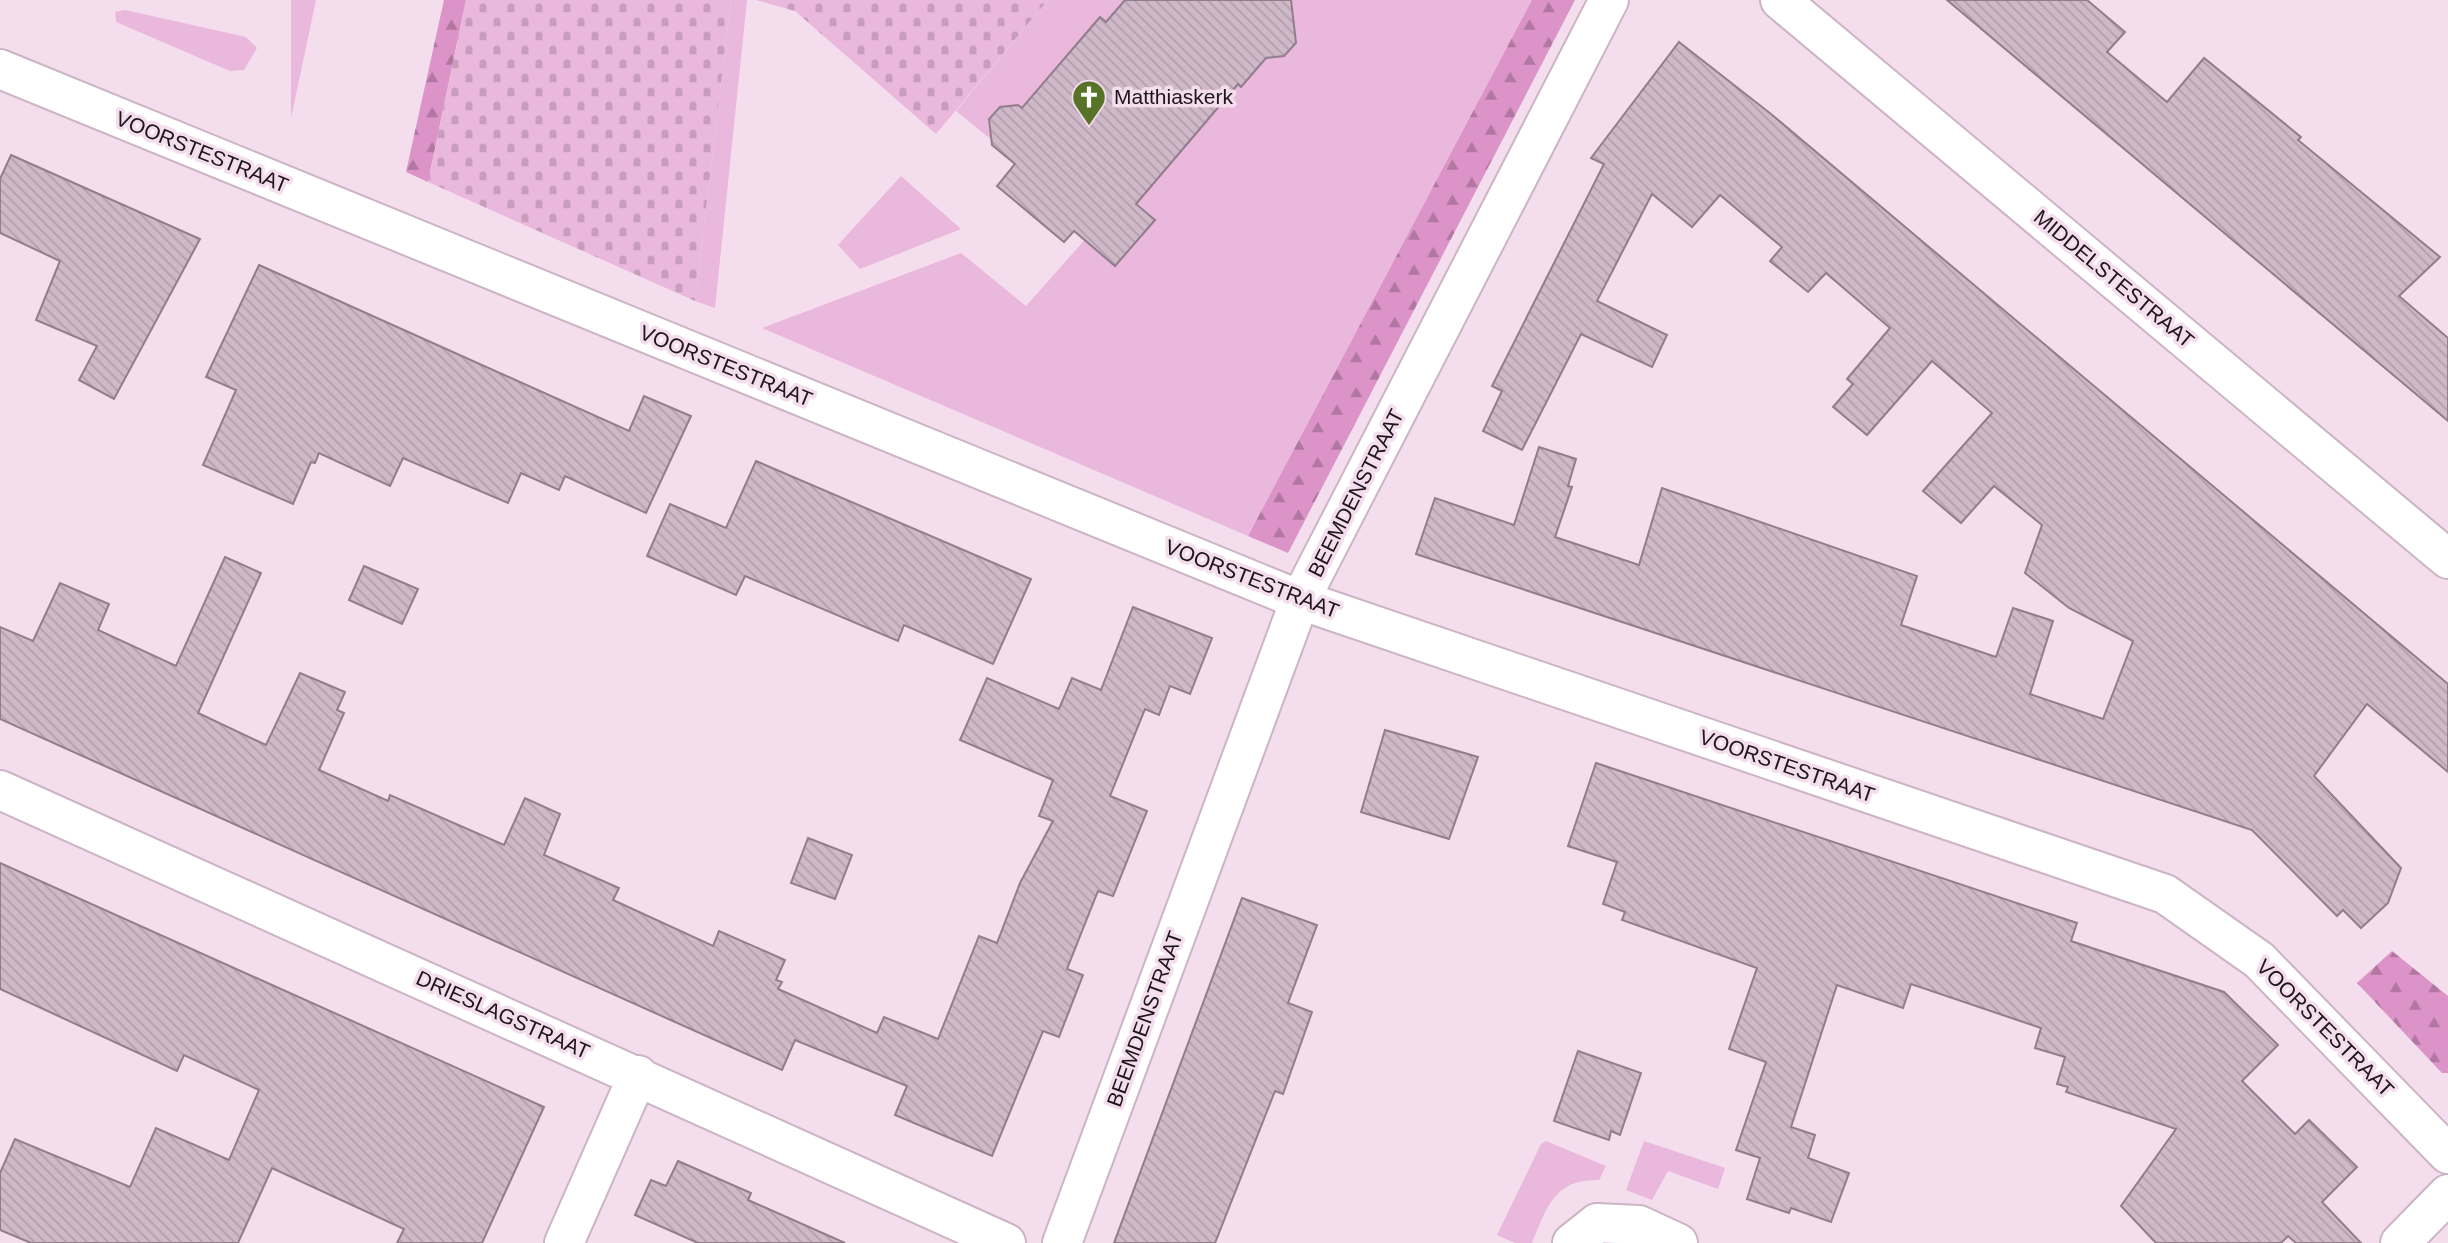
<svg xmlns="http://www.w3.org/2000/svg" width="2448" height="1243" viewBox="0 0 2448 1243" font-family="Helvetica,sans-serif">
<style>
.grass{fill:#eab8dc}
.forest{fill:url(#forest-firs)}
.cemetery{fill:url(#cemetery-stones)}
.building{fill:url(#building-back-hatch);stroke:#917d8b;stroke-width:2}
.lines{fill:none;stroke-linecap:round;stroke-linejoin:round}
.street-casing{stroke:#cbb5c5;stroke-width:42}
.street{stroke:#fff;stroke-width:38}
.labels{text-anchor:middle;stroke-width:7;stroke-linejoin:round;paint-order:stroke}
.poi-label{font-size:21px;fill:#1e161b;stroke:#f4dded;text-anchor:start}
.street-label{font-size:21px;fill:#1e161b;stroke:#f4dded}
</style>
<defs>
<pattern id="forest-firs" width="22" height="20" patternUnits="userSpaceOnUse" patternTransform="scale(1.75)"><rect width="22" height="20" fill="#db93c8"/><path d="M5 1l3.5 6h-7zM16 11l3.5 6h-7z" fill="#b177a2"/></pattern>
<pattern id="cemetery-stones" width="16" height="16" patternUnits="userSpaceOnUse" patternTransform="scale(1.75)"><rect width="16" height="16" fill="#eab8dc"/><path d="M2 7V4a2 2 0 0 1 4 0v3zM10 15v-3a2 2 0 0 1 4 0v3z" fill="#c89dbc"/></pattern>
<pattern id="building-back-hatch" width="6" height="6" patternUnits="userSpaceOnUse" patternTransform="scale(1.75)"><rect width="6" height="6" fill="#cfb9c9"/><path d="M-1 5l2 2M0 0l6 6M5-1l2 2" fill="none" stroke="#b19eac"/></pattern>
</defs>
<rect width="100%" height="100%" fill="#f4dded"/>
<g class="grass">
<polygon points="291,0 316,0 291,118"/>
<polygon points="731,0 747,0 715,308 695,301"/>
<polygon points="1048,0 1532,0 1248,536 762,328 961,253 1026,306 1090,234 1009,154 956,111"/>
<polygon points="125,10 246,37 257,48 244,70 230,71 116,22 115,12"/>
<polygon points="901,176 961,229 860,269 838,245"/>
<path d="M1546 1141 1606 1166 1599 1180C1554 1179 1547 1207 1532 1243H1515L1497 1235 1541 1144Z"/>
<polygon points="1644,1141 1725,1168 1718,1189 1668,1171 1652,1200 1626,1190"/>
</g>
<g class="forest">
<polygon points="444,0 466,0 428,182 406,172"/>
<polygon points="1532,0 1575,0 1288,553 1248,536"/>
<polygon points="2392,951 2448,996 2448,1073 2442,1073 2357,983"/>
</g>
<g class="cemetery">
<polygon points="466,0 731,0 695,301 428,182"/>
<polygon points="756,0 1048,0 936,134 795,11"/>
</g>
<g class="building">
<polygon points="1125,0 1291,0 1296,43 1284,56 1266,58 1241,87 1238,84 1136,204 1155,220 1115,266 1074,231 1064,242 997,186 1015,164 992,145 989,119 1000,107 1018,105 1022,108 1100,17 1106,22"/>
<polygon points="1947,0 2087,0 2125,32 2107,52 2167,102 2204,58 2301,137 2298,140 2440,257 2399,296 2448,338 2448,421"/>
<polygon points="1679,42 1771,114 2448,684 2448,772 2367,704 2314,776 2401,868 2388,903 2361,928 2343,910 2337,916 2252,830 1416,554 1435,498 1514,525 1539,447 1576,459 1568,486 1572,487 1555,537 1639,565 1662,488 1917,576 1901,625 1996,657 2013,608 2053,621 2030,694 2103,719 2133,641 2069,608 2025,573 2042,525 1994,486 1961,523 1923,491 1992,413 1932,361 1867,435 1833,407 1853,384 1847,379 1890,328 1826,273 1808,292 1770,261 1782,247 1720,195 1692,227 1652,194 1597,301 1667,335 1652,367 1581,334 1522,450 1483,431 1502,391 1492,386 1604,164 1591,158"/>
<polygon points="11,155 200,239 114,399 79,380 97,346 36,320 60,261 0,233 0,179"/>
<polygon points="259,265 629,431 644,396 691,416 646,513 565,476 559,490 521,473 508,503 403,458 390,486 319,453 315,463 311,462 293,504 203,465 236,390 206,377"/>
<polygon points="756,461 1031,579 993,664 904,625 898,641 745,576 736,595 647,556 670,504 726,528"/>
<polygon points="225,557 261,573 198,713 266,745 300,673 326,684 345,692 337,710 344,713 319,770 388,801 390,795 504,845 525,798 560,814 544,855 619,888 613,900 713,946 719,931 785,960 776,980 782,982 778,989 877,1033 884,1017 938,1039 979,936 997,943 1020,883 1053,821 1039,816 1053,780 960,740 987,678 1059,709 1072,678 1101,690 1133,607 1212,638 1190,694 1170,686 1159,715 1145,709 1110,796 1147,811 1113,896 1098,891 1067,969 1083,975 1059,1037 1043,1031 992,1156 895,1115 907,1086 795,1040 782,1070 0,719 0,627 33,641 60,583 109,604 98,630 176,666"/>
<polygon points="364,566 418,589 402,624 349,600"/>
<polygon points="1385,730 1478,757 1449,839 1361,812"/>
<polygon points="1596,763 2077,923 2071,941 2224,992 2278,1045 2242,1081 2295,1134 2309,1120 2357,1167 2322,1202 2361,1243 2296,1243 2288,1236 2281,1243 2156,1243 2121,1206 2176,1129 2066,1092 2068,1087 2057,1084 2065,1057 2035,1048 2041,1028 1911,984 1903,1008 1837,985 1791,1127 1815,1135 1808,1158 1849,1173 1831,1222 1791,1208 1789,1213 1747,1199 1760,1158 1736,1150 1766,1062 1729,1049 1757,968 1622,920 1625,912 1603,904 1617,862 1568,846"/>
<polygon points="808,838 852,855 835,899 791,883"/>
<polygon points="0,863 544,1107 482,1243 397,1243 404,1229 272,1168 238,1243 31,1243 0,1230 0,1173 15,1139 130,1187 156,1128 229,1160 259,1090 184,1055 177,1071 0,989"/>
<polygon points="1242,898 1317,925 1288,1003 1312,1012 1283,1094 1275,1091 1215,1243 1114,1243"/>
<polygon points="1578,1051 1641,1073 1620,1135 1611,1131 1609,1140 1554,1121"/>
<polygon points="678,1161 751,1193 748,1200 845,1243 698,1243 635,1215 651,1180 666,1186"/>
</g>
<g class="lines">
<g class="street-casing">
<g id="street">
<polyline points="1780,0 2448,559"/>
<polyline points="0,69 1300,600 2165,894 2259,960 2448,1154"/>
<polyline points="0,790 1006,1243"/>
<polyline points="564,1243 638,1075"/>
<polyline points="1062,1243 1300,600 1609,0"/>
<polyline points="1572,1243 1597,1223 1639,1225 1678,1243"/>
<polyline points="2400,1243 2448,1194"/>
</g>
</g>
<use href="#street" class="street"/>
</g>
<defs>
<g id="church-pin" transform="scale(1.75)"><path d="M0 17L-7.5 6A9.5 9.5 0 1 1 7.5 6Z" fill="#577327" stroke="#f4dded"/><path d="M-1.2-6h2.4v3.5h3.3v2.4h-3.3V6h-2.4V-.1h-3.3v-2.4h3.3Z" fill="#fff"/></g>
</defs>
<g fill-rule="evenodd">
<use href="#church-pin" x="1089" y="97"/>
</g>
<g class="labels">
<g class="poi-label">
<text x="1114" y="104">Matthiaskerk</text>
</g>
<g class="street-label">
<text transform="translate(202 152) rotate(22)" y="7">VOORSTESTRAAT</text>
<text transform="translate(2114 279) rotate(40)" y="7">MIDDELSTESTRAAT</text>
<text transform="translate(726 366) rotate(22)" y="7">VOORSTESTRAAT</text>
<text transform="translate(1356 493) rotate(-63)" y="7">BEEMDENSTRAAT</text>
<text transform="translate(1252 579) rotate(21)" y="7">VOORSTESTRAAT</text>
<text transform="translate(1787 766) rotate(19)" y="7">VOORSTESTRAAT</text>
<text transform="translate(503 1015) rotate(24)" y="7">DRIESLAGSTRAAT</text>
<text transform="translate(1145 1019) rotate(-70)" y="7">BEEMDENSTRAAT</text>
<text transform="translate(2325 1028) rotate(45)" y="7">VOORSTESTRAAT</text>
</g>
</g>
</svg>
